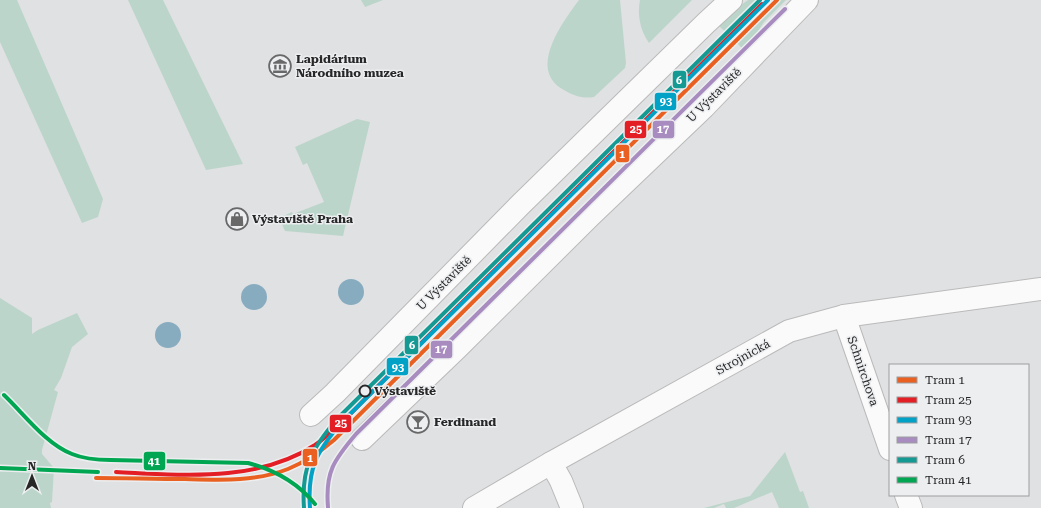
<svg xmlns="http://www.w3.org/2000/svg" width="1041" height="508" viewBox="0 0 1041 508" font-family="'Roboto Serif',serif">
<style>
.green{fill:#bcd5ca}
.water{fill:#87acbf}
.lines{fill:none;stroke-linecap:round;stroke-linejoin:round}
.street-casing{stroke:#bababb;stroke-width:24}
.street{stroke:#fafafb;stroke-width:22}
.tram-1-casing{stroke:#eceef0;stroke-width:7}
.tram-2-casing{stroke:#eceef0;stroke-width:7}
.tram-3-casing{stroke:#eceef0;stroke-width:7}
.tram-4-casing{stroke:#eceef0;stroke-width:7}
.tram-5-casing{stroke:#eceef0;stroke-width:7}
.tram-6-casing{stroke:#eceef0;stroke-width:7}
.tram-1{stroke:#e96020;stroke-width:4}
.tram-2{stroke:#e31e25;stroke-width:4}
.tram-3{stroke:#02a2c6;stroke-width:4}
.tram-4{stroke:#a88cbf;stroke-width:4}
.tram-5{stroke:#149a93;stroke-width:4}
.tram-6{stroke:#00a651;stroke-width:4}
.stop-dot{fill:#eceef0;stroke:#272728;stroke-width:2}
.labels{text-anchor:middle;stroke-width:3;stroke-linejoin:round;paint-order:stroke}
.poi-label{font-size:12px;font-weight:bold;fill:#272728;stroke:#eceef0;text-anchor:start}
.street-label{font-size:12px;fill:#272728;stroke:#eceef0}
.stop-label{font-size:12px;font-weight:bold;fill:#272728;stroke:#eceef0;text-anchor:start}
.line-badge{stroke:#eceef0;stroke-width:1.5}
.badge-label{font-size:11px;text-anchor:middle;font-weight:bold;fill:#fff}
</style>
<rect width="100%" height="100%" fill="#e0e1e2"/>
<g class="green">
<polygon points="0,0 17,0 103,199 98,217 82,223 0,42"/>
<polygon points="128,0 163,0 243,164 206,170"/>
<polygon points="361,0 383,0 365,7"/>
<path d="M579 0H620L626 63 625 68 594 97C583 99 574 96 564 90 527 70 562 23 579 0Z"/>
<path d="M640 0H692L649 43C640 30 637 15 640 0Z"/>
<polygon points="748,0 786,0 764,22 745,51 716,23"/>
<polygon points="357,119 370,122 343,236 285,231 279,218 292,212 293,214 324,202 307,163 303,165 295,147"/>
<polygon points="0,298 32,318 32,334 38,330 77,313 88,334 72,347 61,378 54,390 58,392 42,450 42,454 54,468 52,502 50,503 51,508 0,508"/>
<polygon points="785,452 800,492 803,491 809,508 779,508 772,492 734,508 726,508 724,504 714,508 704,508 750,496"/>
</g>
<g class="water">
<circle cx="351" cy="292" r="13"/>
<circle cx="254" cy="297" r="13"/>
<circle cx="168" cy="335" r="13"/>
</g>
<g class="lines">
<g class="street-casing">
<g id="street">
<polyline points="844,316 890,449"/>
<polyline points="311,415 335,393 520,205 706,23 731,0"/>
<polyline points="362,439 457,348 590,216 704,107 807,0"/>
<polyline points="551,463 561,481 572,508"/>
<polyline points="906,495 911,508"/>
<polyline points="474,508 551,463 789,331 844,316 1041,289"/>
</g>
</g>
<use href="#street" class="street"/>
<g class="tram-1-casing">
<path id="tram-1" d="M96 478C126 478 155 479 185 479 219 480 255 482 288 469 305 462 320 452 334 440L777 0"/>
</g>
<g class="tram-2-casing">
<path id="tram-2" d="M116 472C183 475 256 483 315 445 335 431 352 412 369 395L762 4"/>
</g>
<g class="tram-3-casing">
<path id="tram-3" d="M310 508C307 468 317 451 342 422L768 0"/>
</g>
<g class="tram-4-casing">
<path id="tram-4" d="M328 507C325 472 334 460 356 434L785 9"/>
</g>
<g class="tram-5-casing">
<path id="tram-5" d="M304 508C301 467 312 448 338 418L760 0"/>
</g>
<g class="tram-6-casing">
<g id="tram-6">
<path d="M4 395C24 414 46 444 72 454 84 459 98 460 111 460L248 463C275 470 297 482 315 504"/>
<polyline points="0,468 98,472"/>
</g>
</g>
<use href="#tram-1" class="tram-1"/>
<use href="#tram-2" class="tram-2"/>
<use href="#tram-3" class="tram-3"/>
<use href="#tram-4" class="tram-4"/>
<use href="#tram-5" class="tram-5"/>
<use href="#tram-6" class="tram-6"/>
</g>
<defs>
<g id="museum-ring" transform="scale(1.15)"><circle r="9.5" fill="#eceef0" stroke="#686869" stroke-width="1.5"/><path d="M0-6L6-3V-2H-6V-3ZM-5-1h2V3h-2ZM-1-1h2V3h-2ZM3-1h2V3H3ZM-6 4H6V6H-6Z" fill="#686869"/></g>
<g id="shop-ring" transform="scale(1.15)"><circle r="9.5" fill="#eceef0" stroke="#686869" stroke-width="1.5"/><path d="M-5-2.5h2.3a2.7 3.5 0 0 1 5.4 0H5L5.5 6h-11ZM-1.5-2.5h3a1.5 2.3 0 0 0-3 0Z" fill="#686869"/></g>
<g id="bar-ring" transform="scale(1.15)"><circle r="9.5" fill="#eceef0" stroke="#686869" stroke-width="1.5"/><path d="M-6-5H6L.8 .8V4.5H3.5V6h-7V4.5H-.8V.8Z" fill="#686869"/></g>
</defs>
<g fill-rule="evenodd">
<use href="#museum-ring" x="280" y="66"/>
<use href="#shop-ring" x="237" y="219"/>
<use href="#bar-ring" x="418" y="422"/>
</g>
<circle class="stop-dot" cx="365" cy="391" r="5.5"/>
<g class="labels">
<g class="poi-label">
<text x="296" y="63">Lapidárium<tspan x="296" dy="14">Národního muzea</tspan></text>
<text x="252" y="223">Výstaviště Praha</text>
<text x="434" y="426">Ferdinand</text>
</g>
<g class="street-label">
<text transform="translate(714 95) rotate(-45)" y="4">U Výstaviště</text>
<text transform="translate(444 283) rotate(-45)" y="4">U Výstaviště</text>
<text transform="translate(743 357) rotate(-29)" y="4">Strojnická</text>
<text transform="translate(863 371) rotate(71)" y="4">Schnirchova</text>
</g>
<g class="stop-label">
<text x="374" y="395">Výstaviště</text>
</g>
</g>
<g class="line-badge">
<rect x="672" y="70" width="15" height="19" rx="4" fill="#149a93"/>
<rect x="654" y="92" width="23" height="19" rx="4" fill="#02a2c6"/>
<rect x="652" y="120" width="23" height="19" rx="4" fill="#a88cbf"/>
<rect x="624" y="120" width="23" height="19" rx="4" fill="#e31e25"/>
<rect x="615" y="144" width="15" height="19" rx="4" fill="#e96020"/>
<rect x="404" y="335" width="15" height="20" rx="4" fill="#149a93"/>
<rect x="430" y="340" width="23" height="19" rx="4" fill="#a88cbf"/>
<rect x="386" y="357" width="23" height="19" rx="4" fill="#02a2c6"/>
<rect x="329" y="414" width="23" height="19" rx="4" fill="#e31e25"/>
<rect x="302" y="448" width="16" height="19" rx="4" fill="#e96020"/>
<rect x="143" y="451" width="23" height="20" rx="4" fill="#00a651"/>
</g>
<g class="badge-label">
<text x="679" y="84">6</text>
<text x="666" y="105">93</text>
<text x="663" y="133">17</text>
<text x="636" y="133">25</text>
<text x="622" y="158">1</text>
<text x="412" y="349">6</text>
<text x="441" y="353">17</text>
<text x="398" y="371">93</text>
<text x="341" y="427">25</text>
<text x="310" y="462">1</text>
<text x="154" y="465">41</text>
</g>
<rect x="889" y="364" width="140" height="132" fill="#eceef0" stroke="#9d9ea0"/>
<rect x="897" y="377" width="20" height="6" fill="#e96020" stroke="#9d9ea0"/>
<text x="925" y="384" font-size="12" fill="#272728">Tram 1</text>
<rect x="897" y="397" width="20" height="6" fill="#e31e25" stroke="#9d9ea0"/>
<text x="925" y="404" font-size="12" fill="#272728">Tram 25</text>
<rect x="897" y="417" width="20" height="6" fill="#02a2c6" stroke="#9d9ea0"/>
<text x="925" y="424" font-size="12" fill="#272728">Tram 93</text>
<rect x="897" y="437" width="20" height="6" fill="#a88cbf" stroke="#9d9ea0"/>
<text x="925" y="444" font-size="12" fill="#272728">Tram 17</text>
<rect x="897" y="457" width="20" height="6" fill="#149a93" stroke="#9d9ea0"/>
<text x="925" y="464" font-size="12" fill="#272728">Tram 6</text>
<rect x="897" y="477" width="20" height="6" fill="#00a651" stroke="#9d9ea0"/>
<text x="925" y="484" font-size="12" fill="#272728">Tram 41</text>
<g transform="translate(32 476)" stroke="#eceef0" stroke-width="3" paint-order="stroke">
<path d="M0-3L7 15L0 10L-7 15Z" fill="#272728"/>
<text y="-6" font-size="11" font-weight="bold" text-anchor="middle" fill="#272728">N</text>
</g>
</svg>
